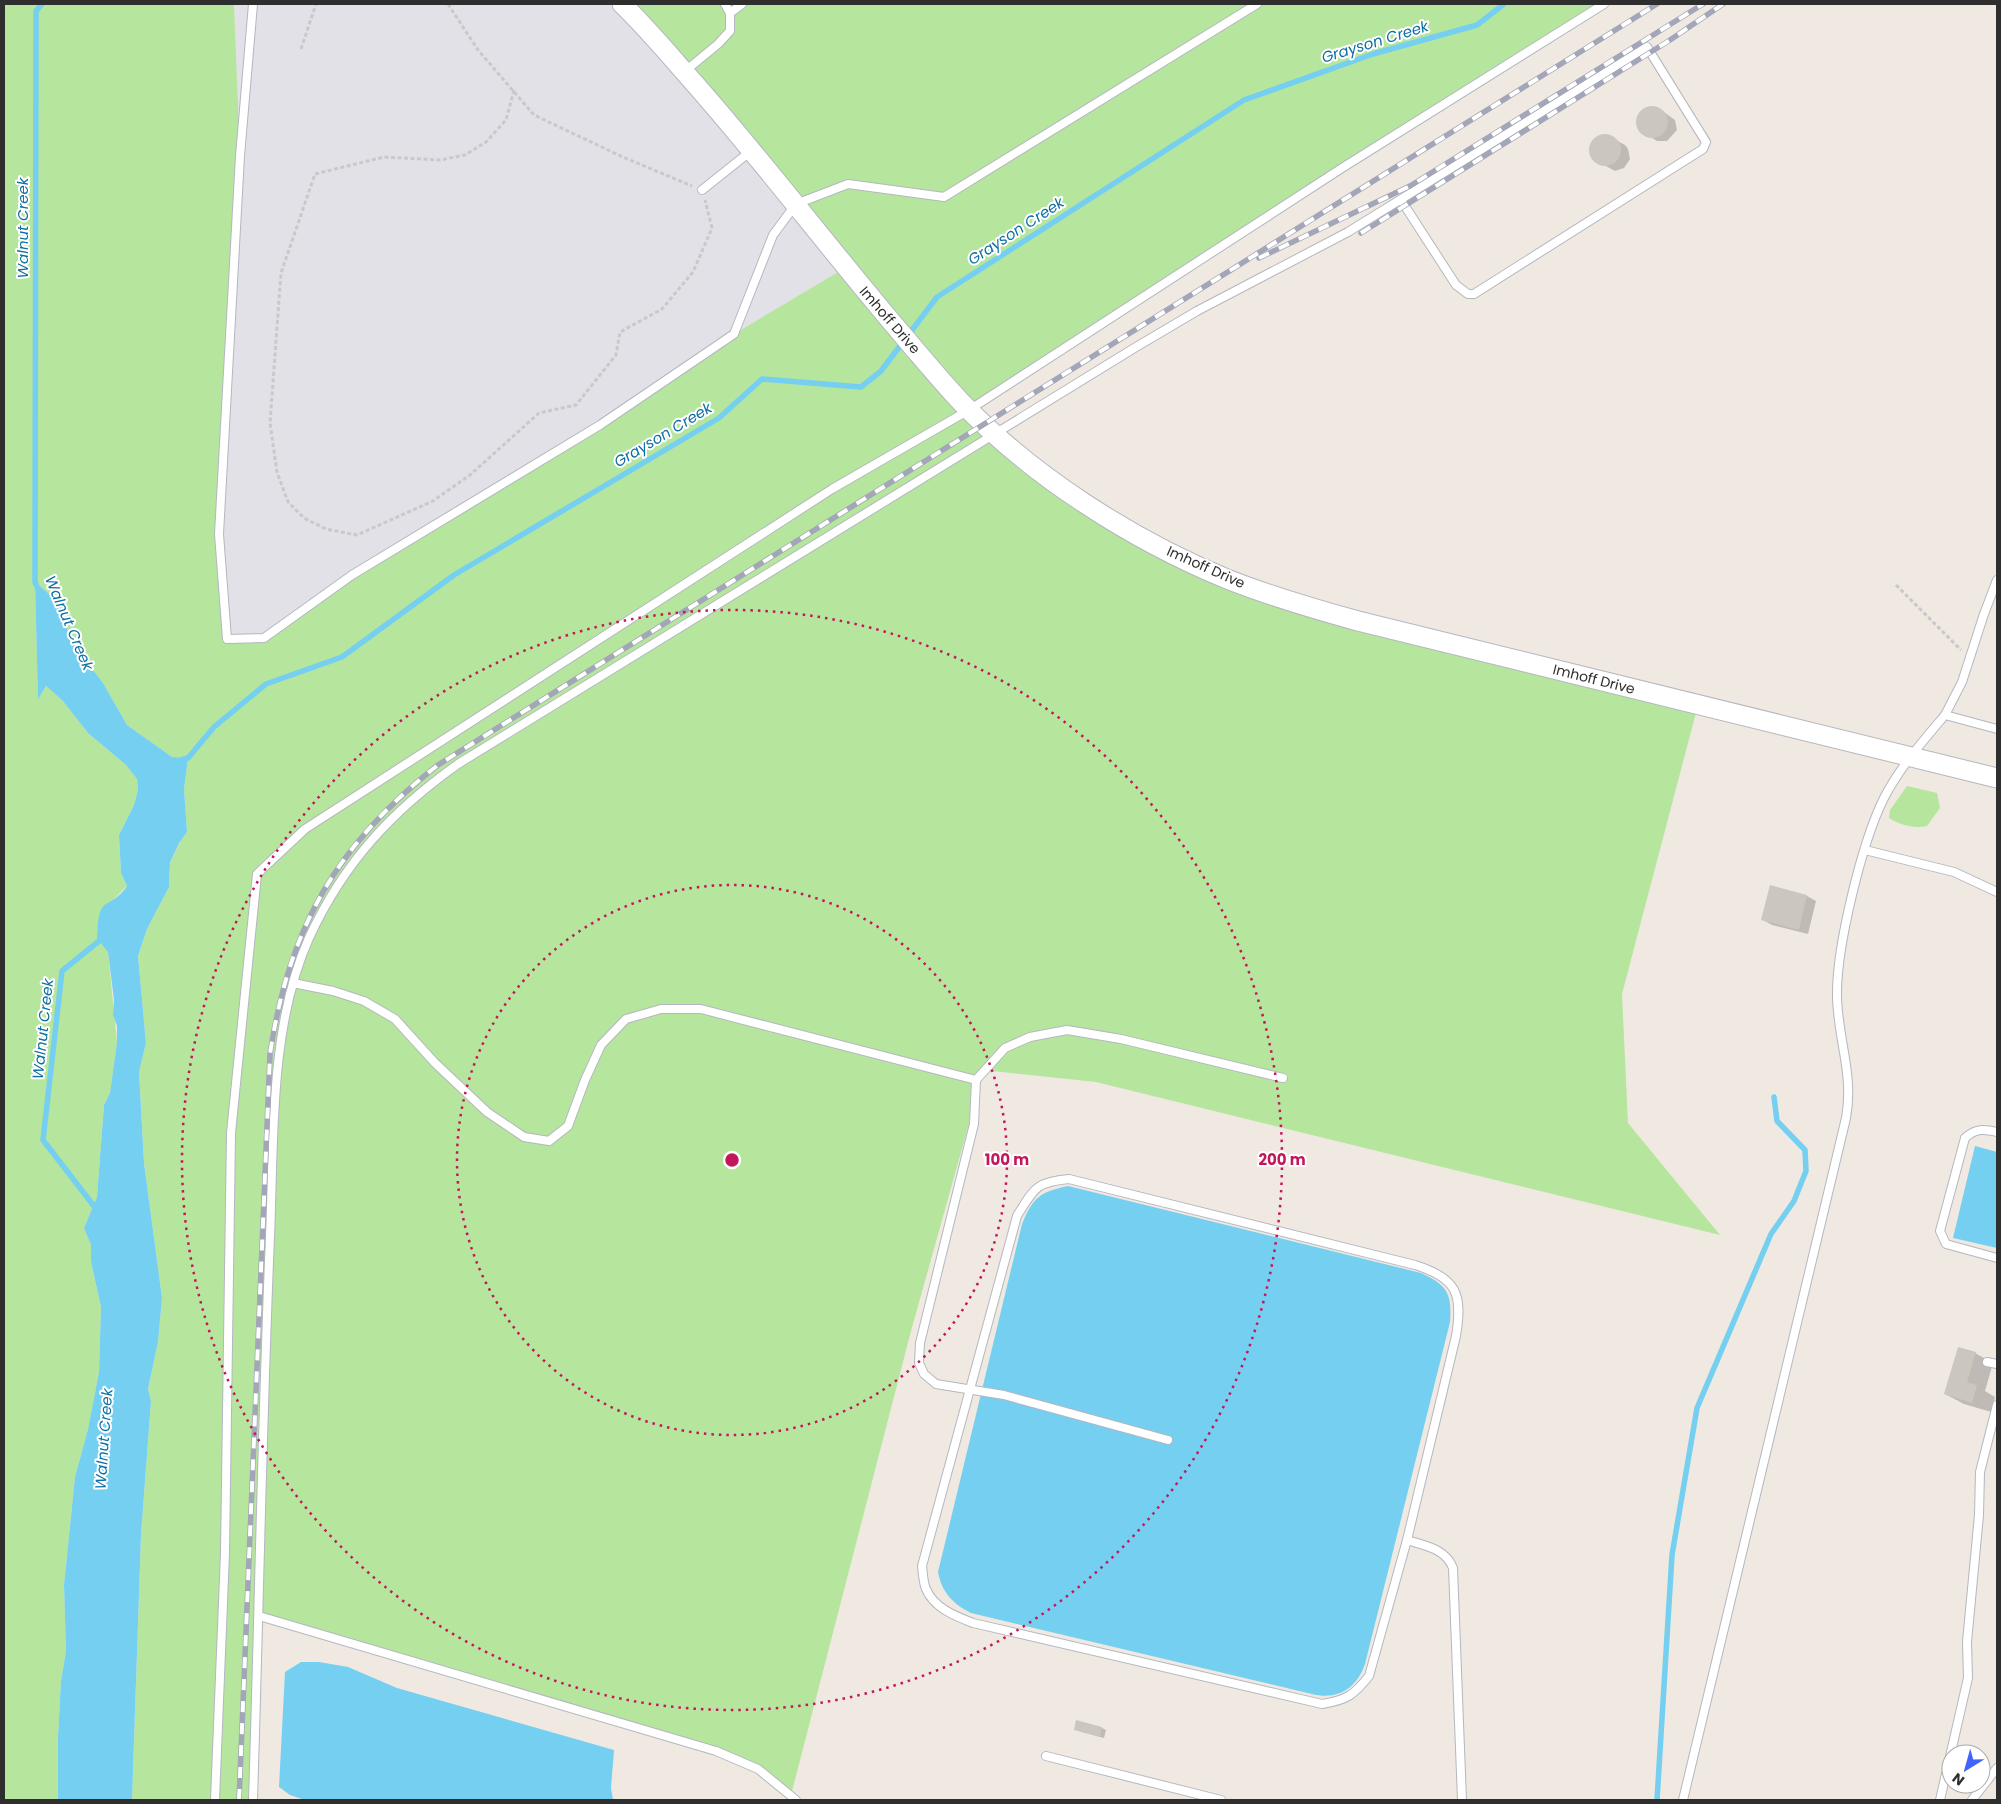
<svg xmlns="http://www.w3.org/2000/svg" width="2001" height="1804" viewBox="0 0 2001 1804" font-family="Poppins,sans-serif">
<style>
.industrial{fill:#e3e1e8}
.green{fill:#b6e59e}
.water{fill:#75cff0}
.shadow{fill:#0003}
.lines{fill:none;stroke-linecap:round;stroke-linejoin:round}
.stream{stroke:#75cff0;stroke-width:5.5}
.building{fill:#cbc7bf}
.service-casing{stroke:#b4b7c1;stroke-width:10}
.tertiary-casing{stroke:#b4b7c1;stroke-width:21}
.path{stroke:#c9c9c9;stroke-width:3;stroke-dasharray:4 2.5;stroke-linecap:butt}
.service{stroke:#fff;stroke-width:8}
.tertiary{stroke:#fff;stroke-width:19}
.rail-casing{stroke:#a3a6b8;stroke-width:5.5}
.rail{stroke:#fff;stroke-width:4;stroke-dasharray:11;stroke-linecap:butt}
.ring{fill:none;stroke:#c2185b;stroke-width:2.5;stroke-dasharray:2.5 5}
.labels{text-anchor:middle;stroke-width:4;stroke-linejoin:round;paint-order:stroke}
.street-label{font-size:14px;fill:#2e2e2e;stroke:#fff}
.water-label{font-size:15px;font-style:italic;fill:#0d6fa3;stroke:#fff}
.centre{fill:#c2185b;stroke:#fff;stroke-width:2.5}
.ring-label{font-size:15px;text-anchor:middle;font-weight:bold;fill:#c2185b;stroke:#fff;stroke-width:4;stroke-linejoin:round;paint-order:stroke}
</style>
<rect width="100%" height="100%" fill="#efe9e1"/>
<polygon class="industrial" points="234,4 622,4 846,268 734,334 264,638 227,639 219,534 240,156"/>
<g class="green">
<polygon points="4,4 234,4 240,156 219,534 227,638 264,638 352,575 600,425 734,334 845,268 622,4 1604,4 970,410 1023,457 1226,578 1698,705 1622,994 1628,1123 1720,1235 1096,1082 984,1070 911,1331 791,1795 740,1760 259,1617 249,1800 132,1800 141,1535 151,1401 148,1389 158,1342 162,1298 144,1163 139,1072 146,1043 138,956 147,929 169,887 170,864 179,843 187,832 184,789 188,758 172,757 127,725 103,683 70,640 61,604 35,582 38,698 46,686 62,700 88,733 126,765 137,779 138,790 134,805 119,835 121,873 127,886 110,903 108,952 117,1042 110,1094 104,1105 97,1197 84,1228 91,1245 91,1262 101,1307 99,1372 88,1429 75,1477 64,1585 66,1651 61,1681 58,1737 58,1800 4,1800"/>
<path d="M1907 786 1937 793 1940 808 1927 826C1913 829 1901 825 1889 818L1890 810Z"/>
</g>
<g class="water">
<path d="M35 582 61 604 70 640 103 683 127 725 172 757 188 758 184 789 187 832 179 843 170 863 169 887 147 929 138 956 146 1043 139 1072 144 1163 162 1298 158 1342 148 1389 151 1401 141 1535 132 1800H58V1737L61 1681 66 1651 64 1585 75 1477 88 1429 99 1372 101 1307 91 1262V1245L84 1228 97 1197 104 1105 110 1093 117 1042V1026L113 1015 114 1000 108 952 97 938C98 928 97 909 106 904 115 899 121 895 127 886L121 873 119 835 134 805 138 790 137 779 126 765 88 733 62 700 46 686 38 699Z"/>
<polygon points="1975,1146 1997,1152 1997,1248 1953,1238"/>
<path d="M1068 1186 1421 1273C1447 1285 1452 1293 1450 1322L1365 1664C1357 1687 1340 1699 1316 1695L971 1613C953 1604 942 1593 938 1572L1022 1224C1033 1197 1040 1192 1068 1186Z"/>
<polygon points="301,1662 319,1662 348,1667 397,1688 614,1750 611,1788 613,1800 305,1800 290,1795 279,1787 285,1672"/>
</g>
<g class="shadow">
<polygon points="1658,108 1675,120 1677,130 1667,141 1657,141 1640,130 1638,116 1644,109"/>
<polygon points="1606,135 1625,145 1628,149 1630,159 1624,168 1615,171 1593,159 1590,150 1597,138"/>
<polygon points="1771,887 1807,896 1816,901 1808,934 1772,925 1763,920"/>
<polygon points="1975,1353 1993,1363 1985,1391 1995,1397 1991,1412 1964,1404 1945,1394"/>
<polygon points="1102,1728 1106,1730 1104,1738 1079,1731"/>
</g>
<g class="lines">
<g class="stream">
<polyline points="37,587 35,582 36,11 42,4"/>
<polyline points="181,760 188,758 214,727 266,684 342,657 454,575 719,418 762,379 861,387 881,371 937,297 1244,100 1373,54 1477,25 1504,4"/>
<polyline points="97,1210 43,1140 62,971 104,937"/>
<polyline points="1657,1800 1672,1555 1697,1408 1771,1234 1794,1201 1806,1171 1805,1150 1777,1121 1774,1097"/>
</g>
</g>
<g class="building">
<circle cx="1652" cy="122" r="16"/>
<circle cx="1605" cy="150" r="16"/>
<polygon points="1770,885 1807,895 1799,930 1761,920"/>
<polygon points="1958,1347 1976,1352 1967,1382 1977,1385 1972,1403 1944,1394"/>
<polygon points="1076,1720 1102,1727 1100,1737 1074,1730"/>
</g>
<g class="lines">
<g class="service-casing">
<g id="service">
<polyline points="253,4 240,156 219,534 227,639 264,638 352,575 600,425 734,334 773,235 796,204 848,184 944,197 1257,4"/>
<polyline points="730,13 742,4"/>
<polyline points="684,72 718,44 730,31 730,13 725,4"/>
<polyline points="702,190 751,151"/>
<polyline points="1997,580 1984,614 1962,682 1945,715 1997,729"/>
<polyline points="1865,850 1954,872 1997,892"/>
<polyline points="293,983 333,991 364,1001 395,1019 435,1063 487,1112 524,1137 549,1141 568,1126 585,1080 601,1045 626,1019 661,1009 701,1009 976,1080 1005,1048 1030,1037 1067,1030 1121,1039 1283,1078"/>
<polyline points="976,1080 974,1124 920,1343 919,1363 924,1374 936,1384 1004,1395 1168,1440"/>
<path d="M1997 1132C1984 1129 1976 1128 1965 1138L1940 1231 1946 1244 1997 1258"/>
<path d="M1069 1179 1415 1265C1457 1278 1463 1294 1456 1336L1407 1540 1369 1676C1354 1695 1347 1700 1322 1704L973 1623C955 1616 934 1608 926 1589 923 1582 923 1573 922 1566L1017 1216C1034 1189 1035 1182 1069 1179Z"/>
<polyline points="1987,1362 1997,1364"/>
<path d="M1407 1540C1425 1546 1445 1548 1453 1568L1462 1800"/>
<polyline points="259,1616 716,1751 758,1769 796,1800"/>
<polyline points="1046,1756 1221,1800"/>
<polyline points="215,1800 225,1553 231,1133 257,874 305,829 832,489 969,410 1342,168 1604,4"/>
<path d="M253 1800C259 1612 262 1425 270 1237 274 1140 269 1027 309 938 344 862 392 811 458 764L1136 347 1197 311 1348 232 1647 47 1706 142 1703 149 1474 294H1468L1456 285 1401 200"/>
<path d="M1683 1800 1846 1118C1854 1075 1838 1040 1837 997 1836 948 1862 842 1884 798 1900 767 1923 741 1945 715"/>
<polyline points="1940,1800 1968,1678 1967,1642 1979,1515 1980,1472 1997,1405"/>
<polyline points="1972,1800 1997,1768"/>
</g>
</g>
<g class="tertiary-casing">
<path id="tertiary" d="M622 4C648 29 671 57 695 84 768 167 834 255 906 339 924 360 942 382 961 402 1032 476 1132 540 1227 579 1270 596 1314 609 1358 621L1997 778"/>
</g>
<g class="path">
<polyline points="448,4 478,50 534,115 625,158 692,186"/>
<polyline points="301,49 316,4"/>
<polyline points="514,90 506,120 486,142 465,155 440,160 384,157 315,174 281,273 270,423 277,472 288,502 304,518 326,529 357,535 433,501 470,475 539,413 576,405 616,355 620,332 662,309 693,272 712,228 705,200"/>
<polyline points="1896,585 1961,650"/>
</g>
<use href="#service" class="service"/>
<use href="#tertiary" class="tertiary"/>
<g class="rail-casing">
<g id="rail">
<polyline points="1361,233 1670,40 1723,4"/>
<polyline points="1259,258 1410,186 1703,4"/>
<path d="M239 1800 270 1054C289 927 337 844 438 765L1657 4"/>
</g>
</g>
<use href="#rail" class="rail"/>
</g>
<g class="ring">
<circle cx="732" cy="1160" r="275"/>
<circle cx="732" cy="1160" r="550"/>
</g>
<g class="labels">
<g class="street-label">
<text transform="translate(890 320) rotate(49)" y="5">Imhoff Drive</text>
<text transform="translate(1206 567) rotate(24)" y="5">Imhoff Drive</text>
<text transform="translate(1594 679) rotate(14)" y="5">Imhoff Drive</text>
</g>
<g class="water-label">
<text transform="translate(1375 42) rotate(-17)" y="5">Grayson Creek</text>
<text transform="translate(23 228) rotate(-90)" y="5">Walnut Creek</text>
<text transform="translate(1016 231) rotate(-33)" y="5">Grayson Creek</text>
<text transform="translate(663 435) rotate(-31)" y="5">Grayson Creek</text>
<text transform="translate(69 623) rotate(67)" y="5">Walnut Creek</text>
<text transform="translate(43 1029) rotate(-84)" y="5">Walnut Creek</text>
<text transform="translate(104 1439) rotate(-86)" y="5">Walnut Creek</text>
</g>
</g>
<circle cx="732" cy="1160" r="8" class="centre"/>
<g class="ring-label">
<text x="1007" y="1165">100 m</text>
<text x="1282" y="1165">200 m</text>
</g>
<rect width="2001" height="1804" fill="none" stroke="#2e2e2e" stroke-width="10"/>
<g transform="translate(1966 1769) rotate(217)"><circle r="24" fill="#ffffff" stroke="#ababab"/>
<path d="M0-4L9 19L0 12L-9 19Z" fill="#4264fb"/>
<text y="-8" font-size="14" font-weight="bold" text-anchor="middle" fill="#2e2e2e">N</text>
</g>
</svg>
